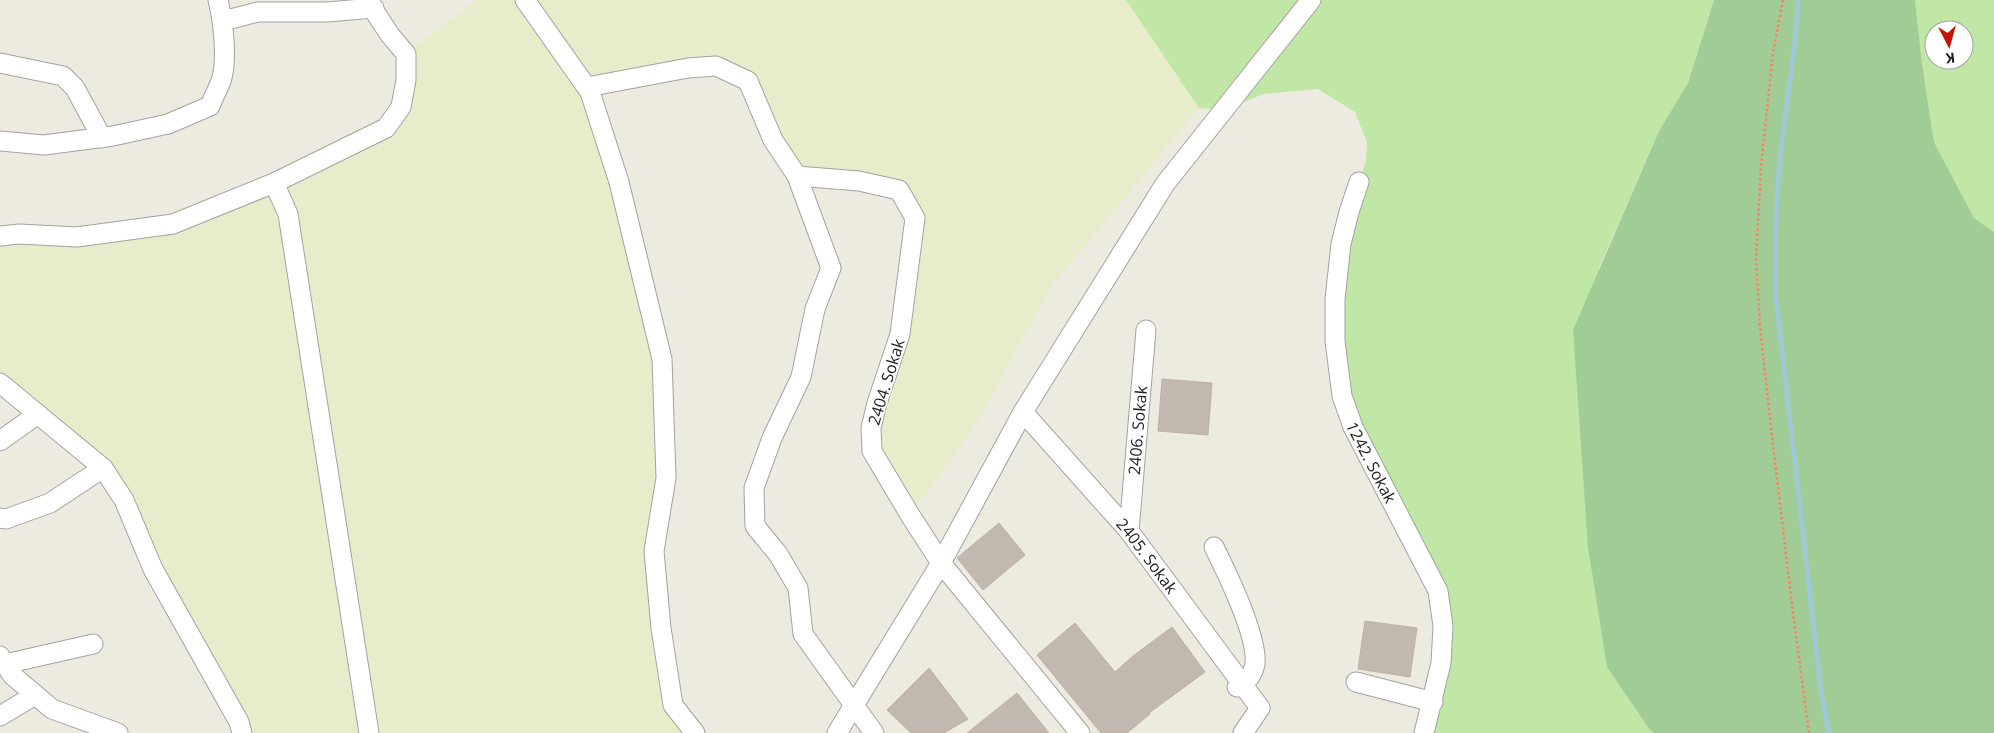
<svg xmlns="http://www.w3.org/2000/svg" width="1994" height="733" viewBox="0 0 1994 733" font-family="'Open Sans',sans-serif">
<style>
.farmland{fill:#e7eccb}
.grass{fill:#c0e7a6;fill-rule:evenodd}
.forest{fill:#a1cc95}
.lines{fill:none;stroke-linecap:round;stroke-linejoin:round}
.stream{stroke:#a1c8da;stroke-width:4.5}
.building{fill:#c1b8b0;stroke:#beb1a3}
.minor-casing{stroke:#a2a2a2;stroke-width:21}
.path{stroke:#f78267;stroke-width:2.5;stroke-dasharray:2.5 2.5;stroke-linecap:butt}
.minor{stroke:#fff;stroke-width:19}
.labels{text-anchor:middle;stroke-width:4;stroke-linejoin:round;paint-order:stroke}
.street-label{font-size:16px;fill:#1b1b1b;stroke:#fff}
</style>
<rect width="100%" height="100%" fill="#edeae0"/>
<polygon class="farmland" points="476,0 1126,0 1199,108 1051,287 975,426 910,515 872,451 877,403 915,218 899,190 797,176 748,81 716,66 587,87 662,359 654,551 673,705 695,733 242,733 124,500 0,383 0,236 173,224 385,128 406,54"/>
<g class="grass">
<polygon points="1126,0 1714,0 1688,83 1659,131 1599,268 1607,667 1649,729 1654,733 1424,733 1433,702 1438,591 1353,427 1335,341 1349,212 1366,161 1367,142 1355,112 1318,89 1263,94 1226,110 1199,108"/>
<path d="M1915 0H1994V232L1974 218 1934 142 1922 63ZM1934 30H1964V60H1934Z"/>
</g>
<polygon class="forest" points="1714,0 1915,0 1922,63 1934,142 1974,218 1994,232 1994,733 1654,733 1649,729 1607,667 1588,547 1573,330 1659,131 1688,83"/>
<g class="lines">
<path class="stream" d="M1798 0C1796 50 1787 98 1781 148 1776 195 1775 242 1775 289L1821 691 1829 733"/>
</g>
<g class="building">
<polygon points="1162,379 1212,383 1208,435 1158,431"/>
<polygon points="999,523 1025,555 983,590 957,558"/>
<polygon points="1365,621 1417,628 1410,677 1358,669"/>
<polygon points="1075,623 1115,672 1133,656 1172,627 1205,672 1149,713 1150,714 1127,733 1101,733 1037,655"/>
<polygon points="929,668 968,719 944,733 911,733 887,710"/>
<polygon points="1017,693 1049,733 967,733"/>
</g>
<g class="lines">
<g class="minor-casing">
<g id="minor">
<polyline points="525,0 590,92 619,182 662,359 666,478 654,551 661,628 673,705 695,733"/>
<polyline points="223,21 258,12 327,12 374,8"/>
<polyline points="0,63 63,76 75,88 102,138"/>
<polyline points="587,87 688,68 716,66 748,81 773,140 797,176 831,268 815,309 801,377 772,438 754,488 755,526 778,554 798,588 803,634 874,733"/>
<path d="M0 141 44 145 113 136 168 124 210 106C213 98 218 89 221 81 228 60 223 21 218 0"/>
<polyline points="797,176 859,181 899,190 915,218 900,334 877,403 871,428 872,451 910,515 941,563 1080,733"/>
<path id="s1" d="M1359 182 1349 212 1341 244 1335 299V341L1342 396 1353 427 1438 591 1443 626 1441 663 1424 733"/>
<polyline points="274,183 288,214 369,733"/>
<polyline points="0,236 19,234 77,237 173,224 274,183 386,128 401,107 406,80 406,54 390,35 367,0"/>
<polyline points="0,383 103,468 124,500 153,569 239,722 242,733"/>
<path id="s2" d="M1023 412 1129 531 1260 708 1243 733"/>
<polyline points="0,441 38,414"/>
<polyline points="0,518 6,519 50,503 103,468"/>
<path id="s3" d="M1129 531 1146 330"/>
<path d="M1214 547C1227 573 1258 636 1255 664 1253 675 1246 683 1237 687"/>
<polyline points="0,656 12,675 52,709 118,733"/>
<polyline points="5,664 93,644"/>
<polyline points="1356,682 1433,702"/>
<polyline points="0,716 35,695"/>
<polyline points="837,733 941,563 1023,412 1165,184 1311,0"/>
</g>
</g>
<polyline class="path" points="1783,0 1773,53 1761,166 1756,259 1760,327 1773,445 1792,605 1809,733"/>
<use href="#minor" class="minor"/>
</g>
<g class="labels">
<g class="street-label">
<text transform="translate(886 382) rotate(-73)" y="6">2404. Sokak</text>
<text dy="6" stroke="none"><textPath href="#s3" startOffset="101">2406. Sokak</textPath></text>
<text dy="6" stroke="none"><textPath href="#s1" startOffset="290">1242. Sokak</textPath></text>
<text dy="6" stroke="none"><textPath href="#s2" startOffset="190">2405. Sokak</textPath></text>
</g>
</g>
<g transform="translate(1949 45) rotate(174)"><circle r="24" fill="#ffffff" stroke="#a4a4a4"/>
<path d="M0-4L9 19L0 12L-9 19Z" fill="#c31403"/>
<text y="-8" font-size="14" font-weight="bold" text-anchor="middle" fill="#1b1b1b">K</text>
</g>
</svg>
